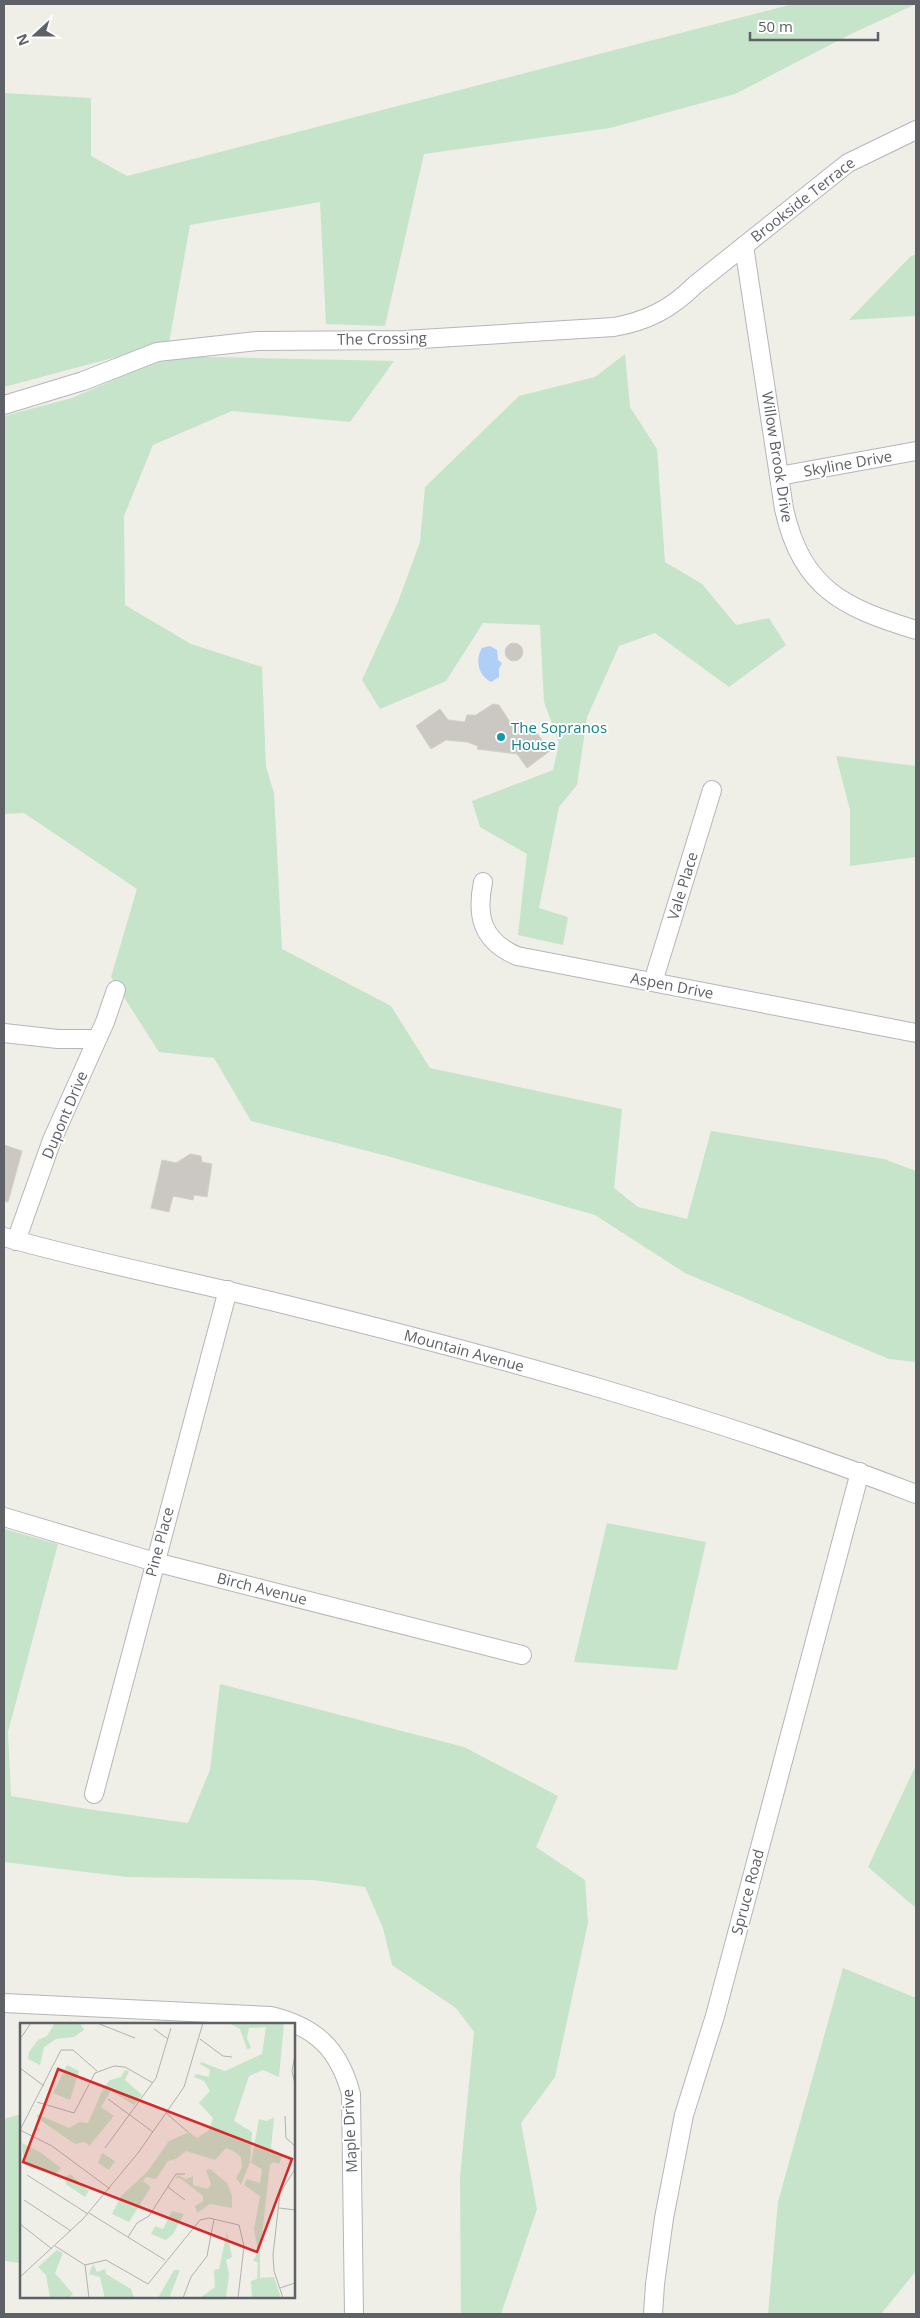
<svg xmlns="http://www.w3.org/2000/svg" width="920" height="2318" viewBox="0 0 920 2318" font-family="'Open Sans',sans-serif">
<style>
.green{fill:#c6e4ca}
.water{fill:#afcff7}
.building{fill:#cbc8c4;stroke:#d3d1c6}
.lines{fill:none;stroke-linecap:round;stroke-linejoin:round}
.minor-casing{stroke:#b4b6ba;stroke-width:20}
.minor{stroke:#fff;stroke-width:18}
.culture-dot{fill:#0f9aa8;stroke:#fff;stroke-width:2}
.labels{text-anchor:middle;stroke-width:4;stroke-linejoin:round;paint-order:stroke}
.street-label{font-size:15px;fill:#5e6166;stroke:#fff}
.culture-label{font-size:15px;fill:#0d838f;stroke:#fff;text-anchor:start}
.inset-road{fill:none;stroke:#b1b2af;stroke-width:1}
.view{fill:#d62828;fill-opacity:0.15;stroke:#d62828;stroke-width:2.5}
.inset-edge{fill:none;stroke:#5e6166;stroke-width:2.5}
</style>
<rect width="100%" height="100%" fill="#efeee7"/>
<g class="green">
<polygon points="793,4 916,4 851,34 735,94 610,128 424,154 385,326 326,324 320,202 190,225 169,343 4,387 4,93 91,98 91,156 127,176"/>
<polygon points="916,254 916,316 849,320 910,257"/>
<polygon points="625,354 630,407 657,449 665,562 702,584 736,625 769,618 786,645 729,687 655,633 619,646 587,717 577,785 559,807 539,908 568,917 563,945 518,935 527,854 480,827 472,801 553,770 559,743 544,702 540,625 483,623 446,681 380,709 362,680 398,602 420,542 425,487 519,396 595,377"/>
<polygon points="169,356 394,361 350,422 232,411 153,445 124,516 125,605 191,644 262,667 266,767 274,793 282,949 391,1006 430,1068 622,1109 614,1188 638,1207 687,1219 711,1131 884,1159 916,1171 916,1362 889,1359 685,1273 595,1215 387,1156 251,1121 214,1058 159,1052 111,977 137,889 24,813 4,814 4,416 72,398"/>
<polygon points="836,756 916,766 916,857 850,866 850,810"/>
<polygon points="607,1523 706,1542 677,1670 574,1662"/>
<polygon points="4,1529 58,1544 8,1732 11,1796 87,1809 188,1823 210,1770 220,1684 464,1747 558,1796 536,1847 585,1880 588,1923 555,2077 521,2123 537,2209 501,2314 461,2314 460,2177 474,2032 456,2008 392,1965 383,1928 365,1887 313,1880 127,1877 4,1862"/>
<polygon points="916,1765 916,1908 868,1867"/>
<polygon points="843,1968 916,1998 916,2271 881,2314 768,2314 778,2202"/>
<polygon points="21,2114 21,2263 4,2261 4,2119"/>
</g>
<path class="water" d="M490 646 497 650 498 660 502 663 499 669V677L491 682C478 675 475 660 482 648Z"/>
<g class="building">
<circle cx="514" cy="652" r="9"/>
<polygon points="493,704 499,705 510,722 532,726 550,751 527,768 517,754 477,749 478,746 467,742 446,740 431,749 416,726 440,709 448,720 465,722 467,715 476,715"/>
<polygon points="4,1145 22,1151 8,1202 4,1201"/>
<polygon points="190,1154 201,1156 202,1162 212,1164 207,1197 194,1195 193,1200 173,1196 169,1212 151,1208 162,1160 176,1163"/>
</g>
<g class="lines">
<g class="minor-casing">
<g id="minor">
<path d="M744 246 784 509C802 589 844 608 916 630"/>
<path d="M4 405 83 381 157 352 257 341 405 340 614 327C647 321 671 309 695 285L848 163 916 130"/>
<polyline points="779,476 916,451"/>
<path d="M483 882C476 916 482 941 517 956L916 1033"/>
<polyline points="653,982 712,790"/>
<polyline points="4,1033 58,1039 97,1039"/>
<path d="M4 1237C99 1264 196 1282 291 1306 503 1358 713 1416 916 1494"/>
<polyline points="16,1241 52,1140 105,1022 116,990"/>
<polyline points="4,1517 155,1562 522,1655"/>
<polyline points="94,1794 228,1290"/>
<path d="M4 2003 271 2016C316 2027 339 2049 351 2094L354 2314"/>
<polyline points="653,2314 655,2284 664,2218 684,2115 715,2016 860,1472"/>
</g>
</g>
<use href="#minor" class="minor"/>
</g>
<circle class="culture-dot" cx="501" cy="737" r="5"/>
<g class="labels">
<g class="street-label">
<text transform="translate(803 200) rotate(-38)" y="5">Brookside Terrace</text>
<text transform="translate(382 339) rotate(-1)" y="5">The Crossing</text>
<text transform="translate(777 457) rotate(81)" y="5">Willow Brook Drive</text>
<text transform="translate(848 464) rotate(-10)" y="5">Skyline Drive</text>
<text transform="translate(683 886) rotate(-73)" y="5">Vale Place</text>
<text transform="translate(672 986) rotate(11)" y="5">Aspen Drive</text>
<text transform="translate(65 1115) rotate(-67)" y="5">Dupont Drive</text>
<text transform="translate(464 1351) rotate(15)" y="5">Mountain Avenue</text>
<text transform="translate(160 1542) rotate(-75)" y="5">Pine Place</text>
<text transform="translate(262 1589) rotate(14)" y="5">Birch Avenue</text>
<text transform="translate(748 1892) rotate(-75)" y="5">Spruce Road</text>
<text transform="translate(350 2131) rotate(-93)" y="5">Maple Drive</text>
</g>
<g class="culture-label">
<text x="511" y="733">The Sopranos<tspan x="511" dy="17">House</tspan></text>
</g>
</g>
<g transform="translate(20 2023)">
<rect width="275" height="275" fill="#efeee7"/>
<path d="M35 0H60L64 7 54 14 36 16 24 24 20 42 8 36 9 29 18 17 27 13ZM209 0H264L259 54 243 47 229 53 214 98 232 109 230 139 221 162 216 155 222 144 221 134 215 129 206 125 195 137 166 128 156 136 148 138 136 156 126 154 123 158 131 164 109 199 92 191 101 173 127 149 149 118 169 109 177 115 189 107 193 95 179 80 190 68 184 58 174 54 176 51 189 54 190 47 180 41 181 39 205 48 242 31 246 4 229 5 227 15 231 25 227 26 220 6ZM47 42 59 48 50 77 33 70ZM105 47 109 48 105 57 122 72 114 82 91 68 81 84 94 93 69 123 65 119 55 121 17 95V91L49 105 59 99 68 100 84 64 90 57 101 54ZM254 94 251 125 263 132 259 141 253 139 250 142 240 229V255L254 254 261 275H232L231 258 237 256 238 239 233 238 238 229 234 206 240 173 224 162 227 156 240 160 242 146 231 140 239 96 247 98ZM2 120 20 129 41 145 35 151 10 145 3 132ZM82 130 95 138 89 147 78 140ZM190 146 207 160 212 173V185L190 181 177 190 175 183 183 178V173L160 155 155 156 158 152 166 156 173 153V162L188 166 191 161 186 147ZM50 151 69 168 65 174 47 162 44 155ZM152 188 164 191 153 211 146 217 131 211 135 203 143 206ZM207 209 212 234 206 237 209 251 206 275H180L195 264 194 247 199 246ZM37 227 43 230 35 250 53 271 49 275H30L26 252 18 244ZM73 241 77 249 85 246 86 251 111 266 114 275H85L80 254 69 251ZM154 247H160L149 275H138Z" fill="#c6e4ca"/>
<path class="inset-road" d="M77 0 115 15M134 6 148 16M0 16 11 0M180 16 203 33 212 34M275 32 272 48 275 61M0 45 24 63M88 76 133 109M17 79 54 90 75 50 94 43 105 44 133 60M146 90 168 109M265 93 266 115 275 123M0 107 41 27H53L77 48M0 107 32 123 90 166M85 125 136 55 151 5M7 152 68 191M148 164 165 177M4 177 51 208M259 185 275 187M69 190 145 237M0 201 32 226M108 214 117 200 129 193 156 151H165M35 223 65 242 86 237 128 261 180 197 189 195 219 202 224 223 218 275M65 242 69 275M0 254 63 196 118 130 164 64 183 0M260 265 275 260M163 275 171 254 187 233 194 196M263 275 254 248 253 232 260 170 275 146"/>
<path class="view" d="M38 46 272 136 237 229 3 139Z"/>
<rect width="275" height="275" class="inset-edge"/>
</g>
<rect width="920" height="2318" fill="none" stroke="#5e6166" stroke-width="10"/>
<g transform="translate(35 35) rotate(249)" stroke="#ffffff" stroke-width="4" paint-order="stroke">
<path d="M0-4L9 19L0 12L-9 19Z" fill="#5e6166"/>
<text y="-8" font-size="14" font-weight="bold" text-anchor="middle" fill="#5e6166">N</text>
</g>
<path d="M750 32v8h128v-8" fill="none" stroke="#5e6166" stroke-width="2.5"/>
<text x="758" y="32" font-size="15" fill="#5e6166" stroke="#ffffff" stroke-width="4" paint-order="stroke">50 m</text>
</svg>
